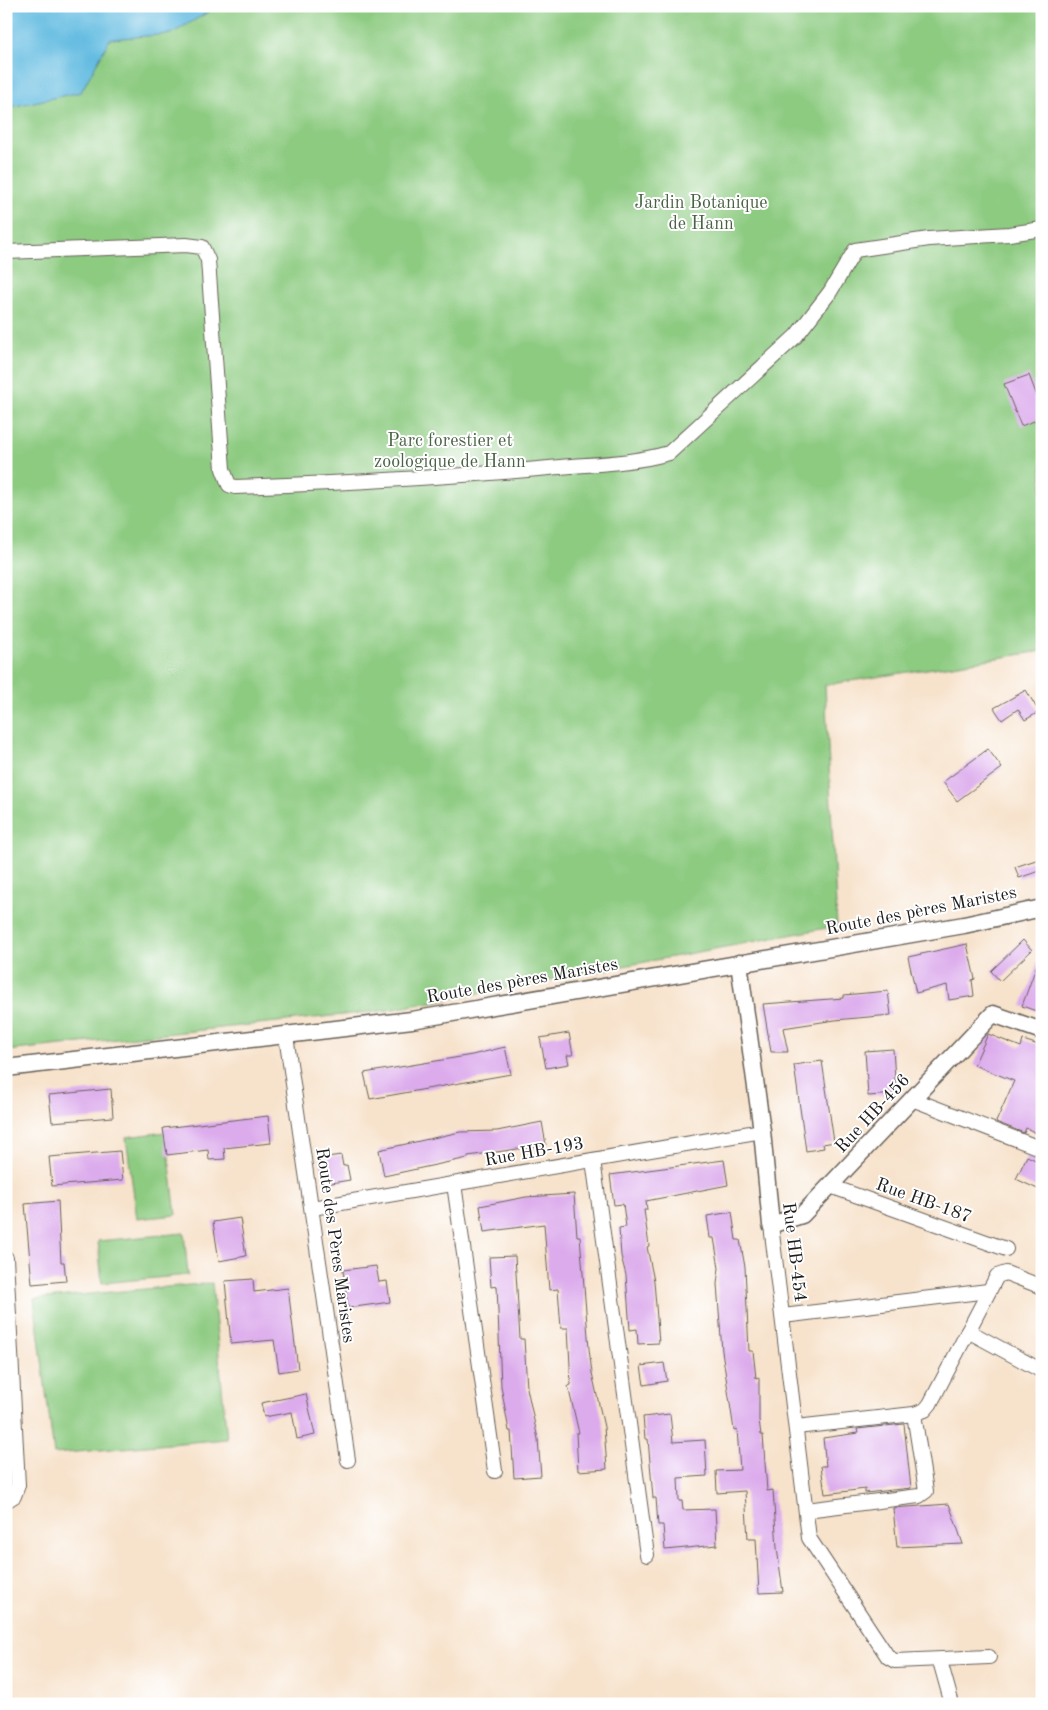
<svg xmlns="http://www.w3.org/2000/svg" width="1048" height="1710" viewBox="0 0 1048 1710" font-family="'Old Standard TT',serif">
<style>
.green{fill:#8dcb81;stroke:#54744e}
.water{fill:#64bce1;stroke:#406c7e}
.building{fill:#dcabec}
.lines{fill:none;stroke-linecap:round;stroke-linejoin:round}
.minor-casing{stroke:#696159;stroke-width:16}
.tertiary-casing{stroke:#696159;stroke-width:19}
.minor{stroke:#fff;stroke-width:14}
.tertiary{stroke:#fff;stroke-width:16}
.labels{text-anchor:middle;stroke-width:4;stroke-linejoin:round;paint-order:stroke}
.park-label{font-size:18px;fill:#496244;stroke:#fff}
.street-label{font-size:18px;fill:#1c1c1c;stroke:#fff}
</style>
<rect width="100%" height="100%" fill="#fff"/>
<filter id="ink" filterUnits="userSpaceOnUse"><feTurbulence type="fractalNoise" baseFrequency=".02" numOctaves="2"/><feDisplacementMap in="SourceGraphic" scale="10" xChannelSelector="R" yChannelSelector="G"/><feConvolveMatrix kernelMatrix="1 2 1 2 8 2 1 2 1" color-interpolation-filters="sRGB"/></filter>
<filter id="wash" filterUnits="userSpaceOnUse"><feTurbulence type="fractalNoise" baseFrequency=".0096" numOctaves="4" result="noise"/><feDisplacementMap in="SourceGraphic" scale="20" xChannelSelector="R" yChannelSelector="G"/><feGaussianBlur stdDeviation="1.12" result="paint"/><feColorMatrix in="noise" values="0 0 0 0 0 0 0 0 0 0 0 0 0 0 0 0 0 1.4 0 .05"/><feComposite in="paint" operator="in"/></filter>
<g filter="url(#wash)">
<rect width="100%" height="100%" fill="#f7e2cb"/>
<g class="green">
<polygon points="6,6 1042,6 1042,651 825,685 837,926 389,1010 6,1051"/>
<polygon points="166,1132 176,1215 137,1219 126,1137"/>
<polygon points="184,1233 188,1275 102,1283 98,1241"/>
<polygon points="212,1283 227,1439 54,1454 34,1299"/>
</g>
<polygon class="water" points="6,6 210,6 210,11 171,34 110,39 81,92 6,108"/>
<g id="blocks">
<g class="building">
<polygon points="1029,375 1042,409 1042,418 1021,426 1004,384"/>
<polygon points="1026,690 1039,712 1025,720 1018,709 1002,720 994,708"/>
<polygon points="988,749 1002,768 957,801 943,782"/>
<polygon points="1042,858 1042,870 1019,878 1015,867"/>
<polygon points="1023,940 1032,950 1000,981 991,971"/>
<polygon points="967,944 975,979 972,980 974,996 949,1000 947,985 916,993 908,957"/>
<polygon points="1040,956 1042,957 1042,1013 1022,1006"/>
<polygon points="888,991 891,1015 835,1020 783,1028 788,1052 771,1052 763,1004 844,998 844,995"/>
<polygon points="569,1033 573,1055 567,1055 569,1064 546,1068 540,1038"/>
<polygon points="988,1034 1021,1047 1023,1040 1042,1046 1042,1136 1026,1128 1024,1133 996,1122 1014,1081 974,1065"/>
<polygon points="505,1047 511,1074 370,1099 364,1073 472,1055"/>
<polygon points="893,1049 896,1094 868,1096 865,1051"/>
<polygon points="822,1061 834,1142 823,1144 824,1148 806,1151 794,1065"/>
<polygon points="111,1089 113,1117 52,1122 49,1095"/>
<polygon points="268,1116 271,1143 224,1148 225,1159 209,1160 208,1150 167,1155 163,1128"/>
<polygon points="542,1122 546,1145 468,1156 468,1158 384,1176 379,1150 460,1132 497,1131"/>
<polygon points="120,1151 123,1180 52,1186 49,1157"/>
<polygon points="341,1155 343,1166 347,1165 350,1180 325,1184 320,1158"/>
<polygon points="1027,1156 1042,1163 1042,1191 1016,1179"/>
<polygon points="724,1160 728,1185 646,1201 647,1210 644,1210 649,1246 647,1247 654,1281 659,1343 638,1344 637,1329 630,1330 626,1275 621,1256 619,1228 626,1227 623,1204 614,1205 610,1175"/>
<polygon points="574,1194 577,1236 580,1236 589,1349 592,1373 604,1427 607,1469 578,1471 576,1433 579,1433 568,1386 571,1385 568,1328 561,1328 558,1289 549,1290 544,1224 484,1232 480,1206 526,1197"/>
<polygon points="58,1201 61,1262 64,1262 66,1281 32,1284 25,1204"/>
<polygon points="732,1212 736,1240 740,1240 745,1267 749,1351 753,1351 756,1378 759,1377 759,1420 761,1435 763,1435 767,1491 773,1490 777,1548 783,1592 759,1593 756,1539 748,1539 745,1491 717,1493 716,1471 740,1470 737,1429 734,1430 722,1351 717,1284 719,1268 714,1238 710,1238 707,1216"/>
<polygon points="240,1218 246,1256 219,1261 213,1222"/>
<polygon points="515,1256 520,1339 524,1339 527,1388 538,1439 541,1476 514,1478 511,1431 509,1431 501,1386 497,1286 491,1287 489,1257"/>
<polygon points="376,1266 379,1282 387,1281 390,1302 348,1308 343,1270"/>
<polygon points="253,1279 254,1292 288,1288 298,1369 279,1372 274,1340 231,1344 225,1281"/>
<polygon points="664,1363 667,1381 644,1385 641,1366"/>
<polygon points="306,1394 315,1435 297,1439 292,1412 264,1417 261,1403"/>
<polygon points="670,1414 673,1442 705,1440 707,1476 678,1478 679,1501 682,1501 683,1510 715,1509 717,1545 665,1550 663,1525 658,1525 656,1498 653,1498 648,1439 645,1439 643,1417"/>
<polygon points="904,1424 911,1488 865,1493 865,1489 825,1494 821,1466 826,1466 823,1438 858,1433 857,1429"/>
<polygon points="949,1504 963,1544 897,1547 893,1508"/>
</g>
</g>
</g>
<g filter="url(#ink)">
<use href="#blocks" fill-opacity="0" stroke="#696159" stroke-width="1"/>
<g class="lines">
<g class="minor-casing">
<g id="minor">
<path d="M6 252 186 245 202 247 208 260 223 469 229 485 235 487C339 483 444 478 549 468 588 464 631 464 669 453L796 336 830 292 855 250 929 239 1009 234 1042 229"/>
<polyline points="286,1036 348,1460"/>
<polyline points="912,1099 1042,1149"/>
<polyline points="593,1160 647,1555"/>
<polyline points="454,1184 495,1471"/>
<polyline points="830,1186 1006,1249"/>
<polyline points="312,1208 762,1131"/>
<polyline points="771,1225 809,1538 888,1657 895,1661 989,1657"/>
<polyline points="6,1258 18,1485 14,1496 6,1501"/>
<polyline points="783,1316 988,1291"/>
<polyline points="968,1331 1042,1371"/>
<polyline points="796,1427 914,1414 925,1410 930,1404 997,1276 1006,1273 1042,1287"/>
<polyline points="806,1510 919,1496 926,1491 914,1414"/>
<polyline points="940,1661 952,1704"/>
</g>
</g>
<g class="tertiary-casing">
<g id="tertiary">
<polyline points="739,963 762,1131 771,1225 802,1215 993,1014 1042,1031"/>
<polyline points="6,1068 412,1020 964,925 1042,908"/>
</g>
</g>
<use href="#minor" class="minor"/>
<use href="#tertiary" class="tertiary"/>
</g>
</g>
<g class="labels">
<g class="park-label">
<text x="701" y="208">Jardin Botanique<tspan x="701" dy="21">de Hann</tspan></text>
<text x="450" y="446">Parc forestier et<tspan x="450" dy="21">zoologique de Hann</tspan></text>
</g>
<g class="street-label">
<text transform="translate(921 910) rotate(-11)" y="6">Route des pères Maristes</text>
<text transform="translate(522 980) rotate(-10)" y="6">Route des pères Maristes</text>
<text transform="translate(872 1113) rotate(-47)" y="6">Rue HB-456</text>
<text transform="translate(534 1151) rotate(-10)" y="6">Rue HB-193</text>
<text transform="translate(924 1200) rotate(20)" y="6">Rue HB-187</text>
<text transform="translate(336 1245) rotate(82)" y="6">Route des Pères Maristes</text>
<text transform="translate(795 1252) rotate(83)" y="6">Rue HB-454</text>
</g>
</g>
<rect width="1048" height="1710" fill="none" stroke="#fff" stroke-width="25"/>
</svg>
